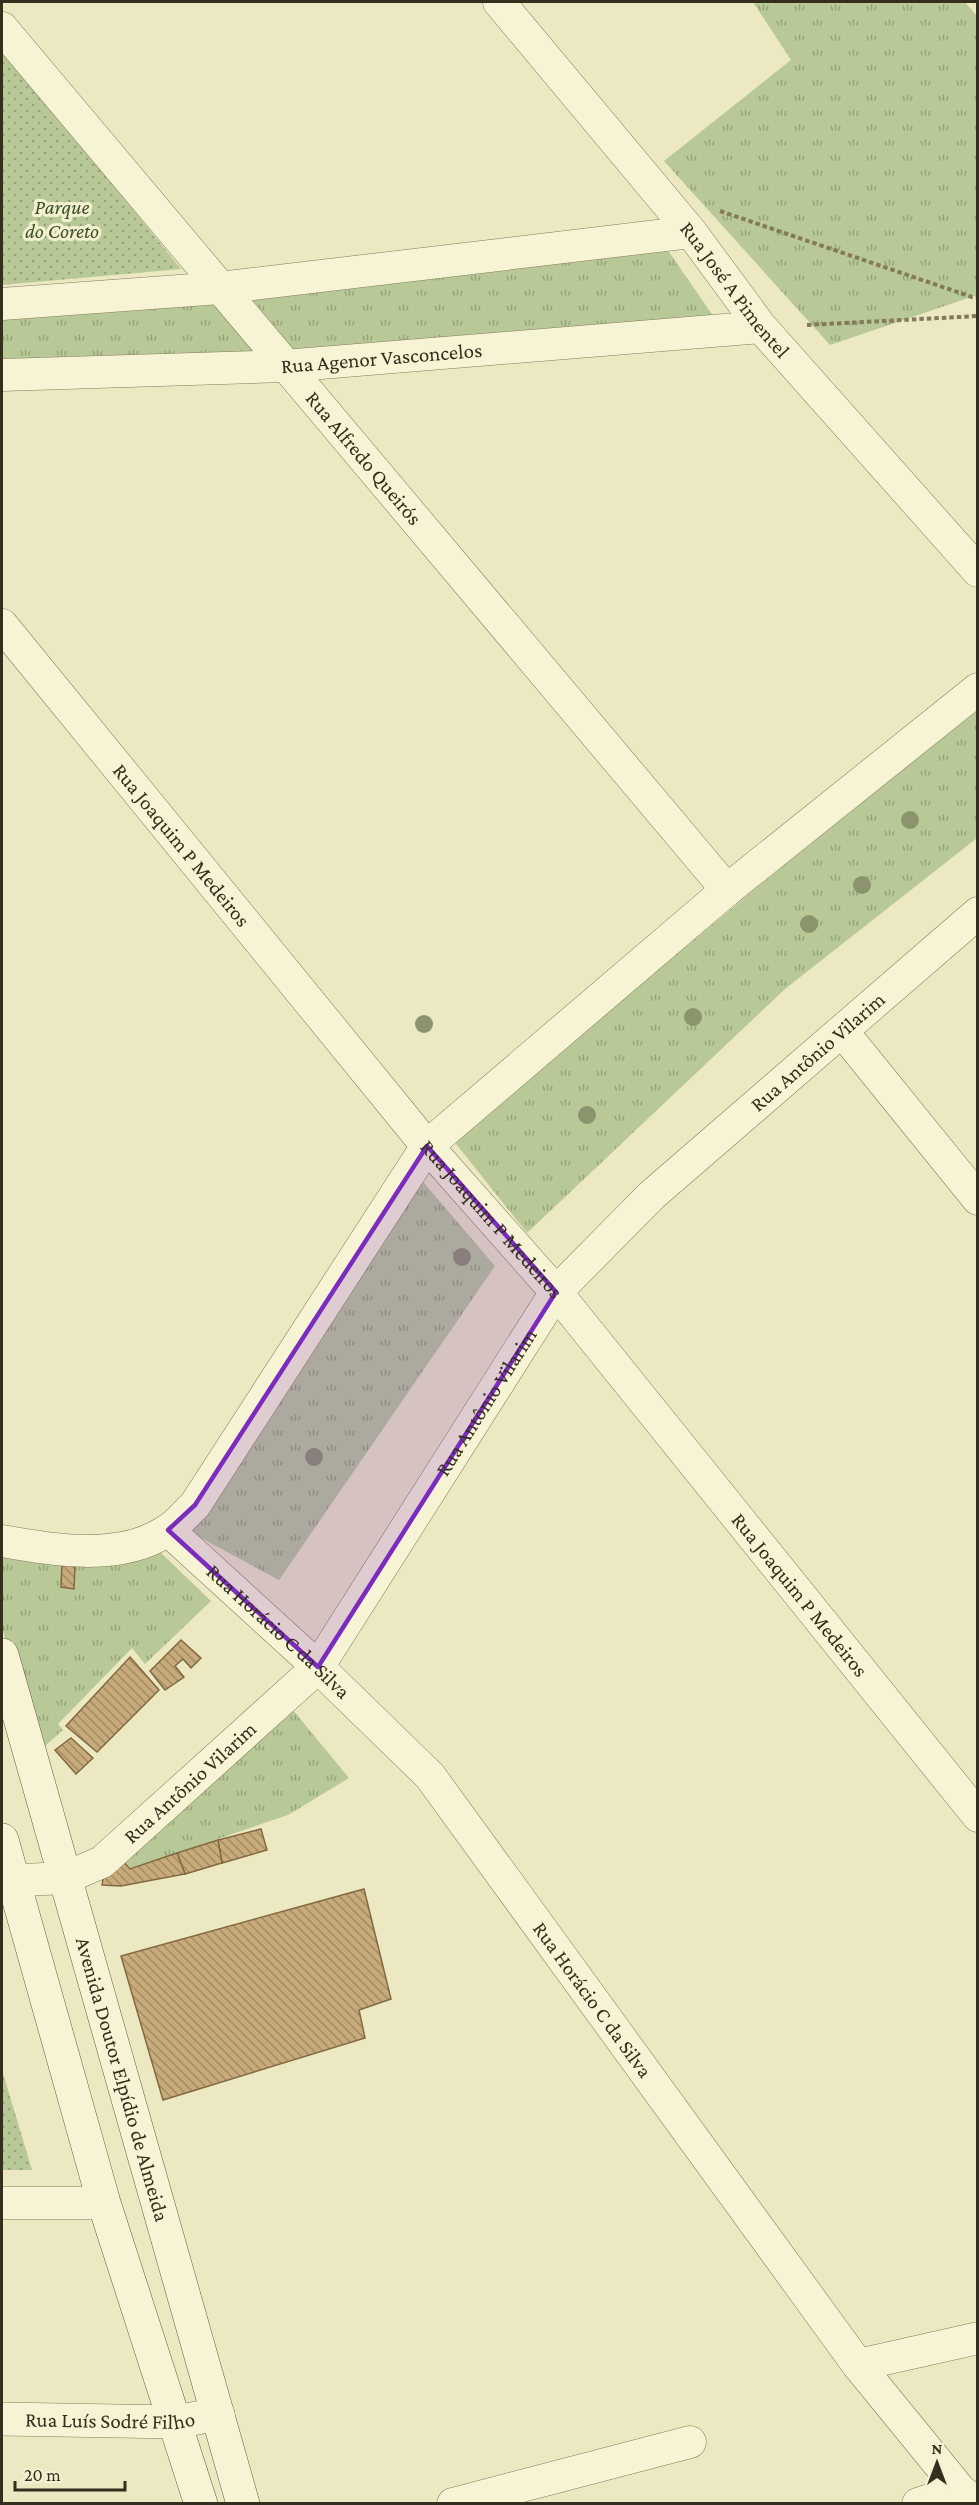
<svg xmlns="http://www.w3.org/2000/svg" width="979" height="2505" viewBox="0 0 979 2505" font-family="'Crimson Pro',serif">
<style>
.grass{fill:url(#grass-tufts)}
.park{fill:url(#park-dots)}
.building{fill:url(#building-back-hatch);stroke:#826941;stroke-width:1.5}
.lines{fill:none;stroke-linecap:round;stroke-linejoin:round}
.minor-casing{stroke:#847a5a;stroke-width:33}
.tertiary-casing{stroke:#847a5a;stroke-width:34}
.secondary-casing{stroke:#665a3d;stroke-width:34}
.path{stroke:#847a5a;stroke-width:4;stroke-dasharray:4.5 3;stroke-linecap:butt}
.minor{stroke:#f7f4d5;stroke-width:32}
.tertiary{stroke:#f7f4d5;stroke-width:33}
.secondary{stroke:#f7f4d5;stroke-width:33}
.tree{fill:#8b946c}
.marked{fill:#7b2cbf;fill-opacity:0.2;stroke:#7b2cbf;stroke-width:4.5;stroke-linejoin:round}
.labels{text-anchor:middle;stroke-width:6;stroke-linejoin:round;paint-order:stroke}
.park-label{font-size:21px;font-style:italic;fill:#3c5025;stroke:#f3f1d1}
.street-label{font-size:21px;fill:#352e1e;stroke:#f3f1d1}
</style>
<defs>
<pattern id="grass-tufts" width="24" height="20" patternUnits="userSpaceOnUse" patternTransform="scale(1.5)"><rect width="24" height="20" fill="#b8c997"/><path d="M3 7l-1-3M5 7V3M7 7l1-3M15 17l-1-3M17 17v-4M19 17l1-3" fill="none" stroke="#96a47b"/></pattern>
<pattern id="park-dots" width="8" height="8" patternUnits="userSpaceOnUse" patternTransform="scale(1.5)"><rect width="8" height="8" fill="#b8c997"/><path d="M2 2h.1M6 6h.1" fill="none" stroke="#96a47b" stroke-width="1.8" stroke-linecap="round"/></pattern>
<pattern id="building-back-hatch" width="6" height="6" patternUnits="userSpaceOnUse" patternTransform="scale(1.5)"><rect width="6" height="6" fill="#c8ab7a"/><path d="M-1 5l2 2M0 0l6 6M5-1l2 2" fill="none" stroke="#a38c63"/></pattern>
</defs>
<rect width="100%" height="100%" fill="#ebe8c2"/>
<g class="grass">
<polygon points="753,2 965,2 977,16 977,295 830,345 664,161 791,60"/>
<polygon points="667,249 716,320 285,354 251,296"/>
<polygon points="211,298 257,352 2,367 2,318"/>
<polygon points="977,705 977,838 785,989 527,1233 453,1140"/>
<polygon points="418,1176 495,1266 279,1580 190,1532"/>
<polygon points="2,1548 159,1551 211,1601 145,1664 132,1648 58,1724 63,1730 37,1753 2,1627"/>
<polygon points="288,1704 349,1778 288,1815 130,1869 117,1855"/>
</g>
<g class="park">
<polygon points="2,47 181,269 2,285"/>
<polygon points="2,2070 32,2170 2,2170"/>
</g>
<g class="building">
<polygon points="62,1563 75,1564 74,1589 61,1587"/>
<polygon points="181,1640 201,1658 191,1668 183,1659 175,1666 184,1677 165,1690 150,1671"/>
<polygon points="130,1657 159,1690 97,1752 66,1726"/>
<polygon points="71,1738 93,1758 76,1774 55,1750"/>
<polygon points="261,1829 267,1850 222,1863 218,1840"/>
<polygon points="218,1840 222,1863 185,1874 177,1853"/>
<polygon points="177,1853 185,1874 121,1886 102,1885 105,1867 117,1855 130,1869"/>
<polygon points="364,1889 391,1999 359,2010 365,2038 163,2100 121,1956"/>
</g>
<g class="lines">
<g class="minor-casing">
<g id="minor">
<path id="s1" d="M499 2 691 232 761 327 978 571"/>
<path id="s2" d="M2 28 727 890"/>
<polyline points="2,304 220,288 691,232"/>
<path id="s3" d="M2 375 284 366 761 327"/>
<path id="s4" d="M2 625 427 1146 556 1292 978 1816"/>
<polyline points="842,1031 978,1199"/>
<path id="s5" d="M168 1530 318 1667 430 1776 858 2365 960 2490 977 2504"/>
<path d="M2 1541C54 1550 121 1562 168 1530 178 1524 186 1513 195 1505L427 1146 727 890 978 689"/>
<path id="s6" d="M2 1881 65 1878 102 1862 318 1667 556 1292 652 1195 978 913"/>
<polyline points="2,2203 104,2203"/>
<polyline points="858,2365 978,2338"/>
<polyline points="453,2504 690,2442"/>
<polyline points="918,2504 960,2490"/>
</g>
</g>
<g class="tertiary-casing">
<g id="tertiary">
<path id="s7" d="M2 2419 176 2422 218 2414"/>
</g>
</g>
<g class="secondary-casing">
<g id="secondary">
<path id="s8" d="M2 1655 243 2504"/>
<polyline points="2,1840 104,2203 201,2504"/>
</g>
</g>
<g class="path">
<polyline points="720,211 972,297 978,297"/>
<polyline points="807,325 978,316"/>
</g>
<use href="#minor" class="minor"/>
<use href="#tertiary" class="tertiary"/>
<use href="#secondary" class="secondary"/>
</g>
<g class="tree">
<circle cx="910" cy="820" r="9"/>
<circle cx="862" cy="885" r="9"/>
<circle cx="809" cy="924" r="9"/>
<circle cx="693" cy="1017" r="9"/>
<circle cx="424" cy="1024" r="9"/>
<circle cx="587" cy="1115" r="9"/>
<circle cx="462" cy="1257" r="9"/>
<circle cx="314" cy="1457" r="9"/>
</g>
<path class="marked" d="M427 1146 556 1292 318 1667 168 1530 195 1505Z"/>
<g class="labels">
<g class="park-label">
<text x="62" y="214">Parque<tspan x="62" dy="24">do Coreto</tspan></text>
</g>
<g class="street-label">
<text dy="7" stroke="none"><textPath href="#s1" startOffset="372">Rua José A Pimentel</textPath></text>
<text dy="7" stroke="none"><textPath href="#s3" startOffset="380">Rua Agenor Vasconcelos</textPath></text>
<text dy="7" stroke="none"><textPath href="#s2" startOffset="562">Rua Alfredo Queirós</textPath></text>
<text dy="7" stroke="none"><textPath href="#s4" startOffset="284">Rua Joaquim P Medeiros</textPath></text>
<text dy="7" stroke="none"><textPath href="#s6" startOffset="1194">Rua Antônio Vilarim</textPath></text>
<text dy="7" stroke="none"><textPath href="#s4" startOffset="770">Rua Joaquim P Medeiros</textPath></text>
<text dy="7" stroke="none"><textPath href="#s6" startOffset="708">Rua Antônio Vilarim</textPath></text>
<text dy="7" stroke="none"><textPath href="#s4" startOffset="1256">Rua Joaquim P Medeiros</textPath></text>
<text dy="7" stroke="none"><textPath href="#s5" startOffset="150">Rua Horácio C da Silva</textPath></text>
<text dy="7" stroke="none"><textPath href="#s6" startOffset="222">Rua Antônio Vilarim</textPath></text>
<text dy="7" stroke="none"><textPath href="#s5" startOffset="636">Rua Horácio C da Silva</textPath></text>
<text dy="7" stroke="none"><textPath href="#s8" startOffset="441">Avenida Doutor Elpídio de Almeida</textPath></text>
<text dy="7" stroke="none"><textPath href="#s7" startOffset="108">Rua Luís Sodré Filho</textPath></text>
</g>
</g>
<rect width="979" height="2505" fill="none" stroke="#352e1e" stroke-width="6"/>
<g transform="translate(937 2463)" stroke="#f3f1d1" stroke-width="4.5" paint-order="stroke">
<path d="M0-4.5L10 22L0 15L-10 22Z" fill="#352e1e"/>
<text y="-9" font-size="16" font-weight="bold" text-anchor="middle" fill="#352e1e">N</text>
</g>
<path d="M15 2481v9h110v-9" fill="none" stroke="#352e1e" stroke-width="3"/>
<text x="24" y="2481" font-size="18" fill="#352e1e" stroke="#f3f1d1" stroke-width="4.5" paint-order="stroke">20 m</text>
</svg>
